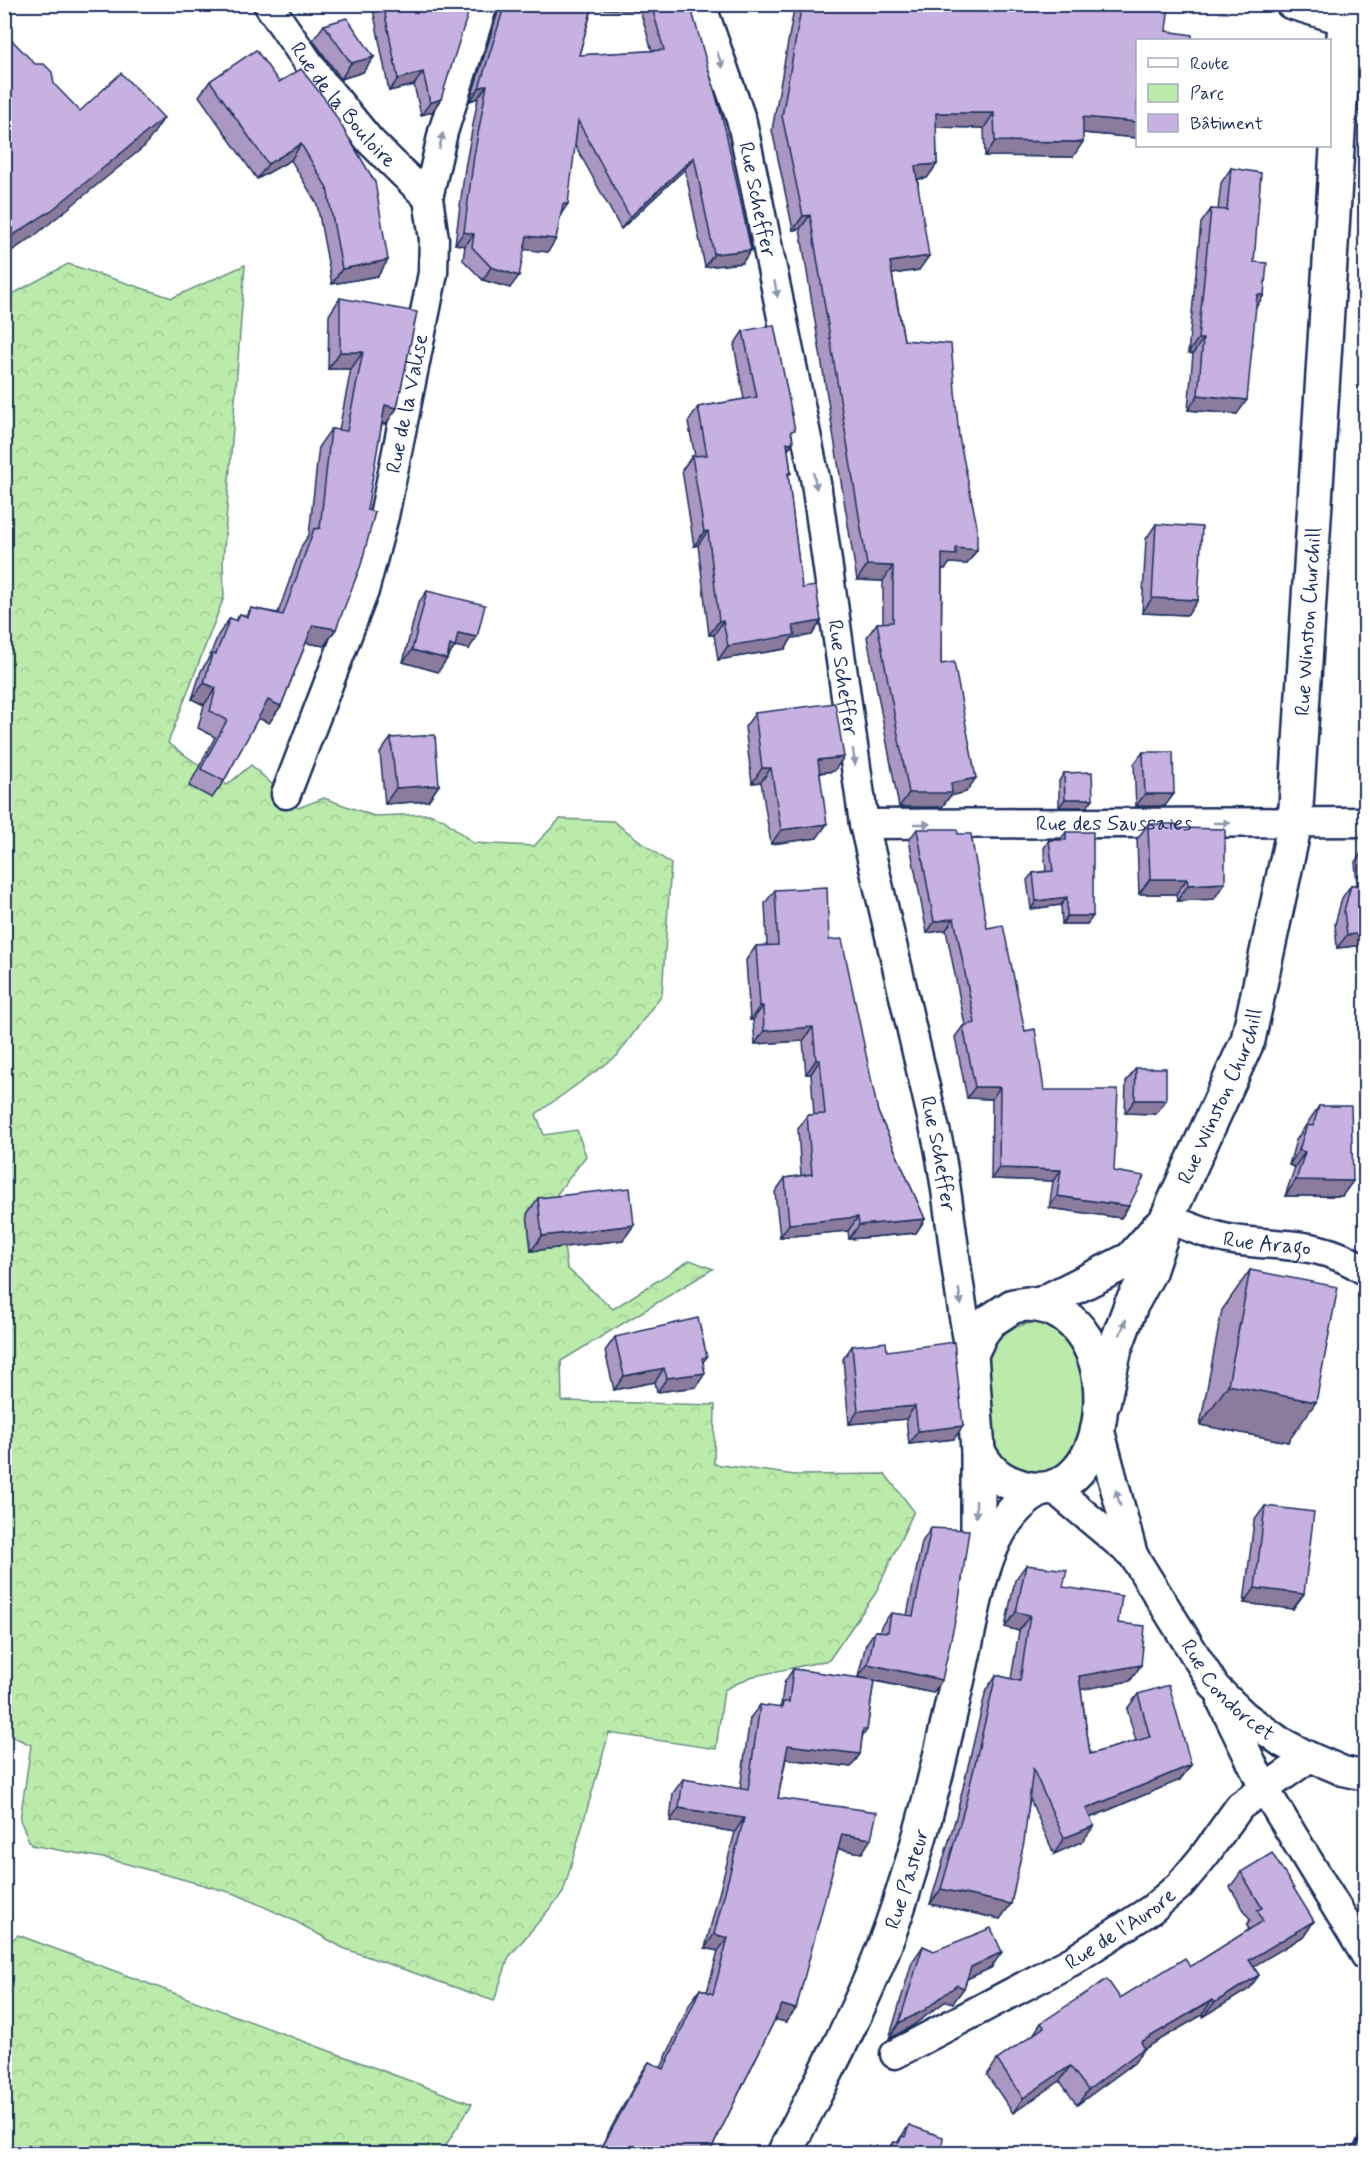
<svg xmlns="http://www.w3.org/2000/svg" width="1370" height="2158" viewBox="0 0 1370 2158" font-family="Mynerve,sans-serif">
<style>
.green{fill:#baebaa;stroke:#6a8d84;stroke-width:1.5}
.forest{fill:url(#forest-crowns);stroke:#6a8d84;stroke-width:1.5}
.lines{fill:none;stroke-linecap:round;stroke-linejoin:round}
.minor-casing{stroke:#1b2f5e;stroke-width:33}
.secondary-casing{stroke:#1b2f5e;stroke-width:38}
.minor{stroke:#fff;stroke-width:28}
.secondary{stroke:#fff;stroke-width:33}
.wall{fill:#aa98c2;stroke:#1b2f5e;stroke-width:1.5;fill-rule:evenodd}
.shaded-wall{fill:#8b7c9e;stroke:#1b2f5e;stroke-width:1.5}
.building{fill:#c6b1e1;stroke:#1b2f5e;stroke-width:1.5}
.oneway{fill:#8d97ae}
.labels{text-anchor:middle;stroke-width:4.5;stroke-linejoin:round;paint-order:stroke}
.street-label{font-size:21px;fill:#1b2f5e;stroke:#fff}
</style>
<defs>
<pattern id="forest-crowns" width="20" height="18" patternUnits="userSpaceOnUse" patternTransform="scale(1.5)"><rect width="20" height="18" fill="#baebaa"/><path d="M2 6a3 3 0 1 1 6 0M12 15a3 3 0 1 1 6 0" fill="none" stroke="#9fca95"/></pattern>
</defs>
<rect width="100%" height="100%" fill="#fff"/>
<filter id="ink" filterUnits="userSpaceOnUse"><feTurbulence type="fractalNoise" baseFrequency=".0167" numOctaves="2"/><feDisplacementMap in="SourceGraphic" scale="12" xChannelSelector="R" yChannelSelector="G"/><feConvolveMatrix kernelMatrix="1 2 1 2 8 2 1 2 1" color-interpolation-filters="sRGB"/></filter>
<g filter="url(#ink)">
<path class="green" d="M1042 1321C1049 1325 1061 1328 1067 1333 1091 1355 1092 1456 1060 1470 1050 1474 1035 1475 1024 1477L996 1454 987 1350C1006 1329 1015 1325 1042 1321Z"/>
<g class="forest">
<polygon points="68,264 172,298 245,265 223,562 224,597 168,743 227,785 251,765 298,808 324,798 374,816 429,814 443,819 473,843 534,846 560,819 613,821 671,864 662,994 617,1056 536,1114 544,1135 577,1130 586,1156 557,1194 567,1268 613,1309 690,1260 713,1269 561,1361 562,1401 715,1405 714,1464 795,1475 885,1474 914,1511 875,1594 829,1660 750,1677 724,1690 716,1749 609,1733 563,1893 509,1957 494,2001 343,1948 295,1921 236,1894 109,1859 31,1845 20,1820 31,1745 5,1733 5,298"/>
<polygon points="18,1935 472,2104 441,2153 5,2153 5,1946"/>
</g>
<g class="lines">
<g class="minor-casing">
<g id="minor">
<path id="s1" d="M268 4 321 81 370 141 428 198"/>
<path id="s2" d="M701 4 742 122 816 483 864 824 939 1147C952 1216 956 1286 971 1354"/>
<polyline points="1290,4 1366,27"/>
<path id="s3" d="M286 794 364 591 384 516 433 273 434 239 428 198 443 132 483 4"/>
<path id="s4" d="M864 824 1366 822"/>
<path id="s5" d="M1167 1218C1187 1226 1207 1235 1228 1239 1279 1248 1320 1239 1366 1271"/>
<polyline points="1098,1424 1133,1555"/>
<path id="s6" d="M1052 1487 1133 1555 1215 1687 1245 1716 1281 1742 1310 1757 1343 1771 1366 1776"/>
<polyline points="1222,1702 1264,1788 1366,1956"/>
<path id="s7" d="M895 2054 1072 1961 1152 1909 1179 1886 1204 1856 1240 1806 1310 1757"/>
</g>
</g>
<g class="secondary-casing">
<g id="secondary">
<path d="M1027 1304C1135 1308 1117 1514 1022 1487 1000 1481 988 1471 978 1451L971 1354 981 1333 990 1321 1013 1306Z"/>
<polyline points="1041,1304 1131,1259 1158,1228"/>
<path id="s8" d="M1103 1403 1115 1348 1131 1305 1149 1272 1167 1218 1248 1040 1295 823 1345 21 1349 4"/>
<polyline points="978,1572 978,1451"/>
<path id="s9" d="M784 2154C819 2085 857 2017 885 1944 921 1848 943 1747 965 1646 977 1593 986 1520 1038 1491"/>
</g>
</g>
<use href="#minor" class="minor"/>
<use href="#secondary" class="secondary"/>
</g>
<g class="wall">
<polygon points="376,4 471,4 432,112 421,115 414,85 389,91 373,9"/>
<path d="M498 4H690L751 250 742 263 705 267 685 169 621 229 575 145 561 214 548 252 524 249 510 288 483 280 463 260 465 246 455 244 465 168 478 98 470 101 499 9ZM592 9 640 10 652 51 579 55Z"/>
<polygon points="795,4 1169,4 1137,40 1137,138 1083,133 1073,157 985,156 984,128 936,127 937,164 927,178 918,179 919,270 892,274 904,340 959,437 977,550 967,564 950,563 945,569 942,569 941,664 966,792 950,796 942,807 899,807 867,637 877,623 883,623 883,581 857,580 800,229 793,230 772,130"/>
<polygon points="324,25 374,57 363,72 341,79 313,40"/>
<polygon points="256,50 378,276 332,284 317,204 291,160 257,179 199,96 210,81"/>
<polygon points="1231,168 1254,262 1264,295 1255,308 1237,414 1188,410 1193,354 1188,353 1201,223 1211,209 1218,210 1221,183"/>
<polygon points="340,298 397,408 386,424 382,424 336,629 324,646 306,643 281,706 269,723 258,718 224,781 212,798 189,786 215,737 198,728 204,705 192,699 201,671 209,658 218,635 230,618 235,621 240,614 246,616 251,608 278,613 302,545 309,535 319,446 331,429 339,430 351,369 328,369 329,315"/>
<polygon points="743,331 792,434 793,442 788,450 791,473 788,476 802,588 812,635 792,638 785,649 718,660 714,635 709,635 698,545 694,546 682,470 692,456 695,456 688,422 698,407 744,399 734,345"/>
<polygon points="1156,524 1188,615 1142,613 1146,539"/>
<polygon points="427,591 469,649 455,646 438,672 403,662 418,603"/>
<polygon points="755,713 834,771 820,773 817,838 771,844 761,782 752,783 745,727"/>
<polygon points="391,738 439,785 428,801 385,804 380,753"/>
<polygon points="1143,752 1165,806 1136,806 1134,764"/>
<polygon points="1064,773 1087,807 1059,807 1059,781"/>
<polygon points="1148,824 1177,828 1214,899 1177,901 1176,894 1139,894 1137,839"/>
<polygon points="917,829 987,928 1025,1031 1044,1090 1114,1171 1129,1206 1121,1218 1049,1208 1053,1181 991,1179 992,1099 967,1098 955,1037 963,1026 965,1025 946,930 927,933 909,840"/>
<polygon points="1066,832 1093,916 1087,924 1062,924 1061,905 1031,909 1027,880 1033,873 1046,871 1044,848 1049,840 1060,840"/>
<polygon points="1364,849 1365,849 1365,945 1337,948 1335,924 1342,898 1351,885 1357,885 1355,862"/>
<polygon points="775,890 829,940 878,1112 925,1219 916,1233 849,1239 848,1231 780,1237 775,1192 785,1178 801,1176 798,1129 807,1115 814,1115 811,1074 806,1074 803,1041 755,1044 753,1020 750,1020 746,960 756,946 767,945 765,903"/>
<polygon points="1136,1068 1156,1114 1125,1113 1126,1082"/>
<polygon points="1319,1106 1353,1181 1342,1196 1285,1196 1295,1167 1289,1165 1296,1140"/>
<polygon points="538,1198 634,1225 623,1240 531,1251 527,1214"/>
<polygon points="1250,1270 1288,1442 1200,1425 1222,1310"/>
<polygon points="615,1337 707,1357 703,1362 705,1373 696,1387 657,1392 655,1382 614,1390 605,1351"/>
<polygon points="852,1346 887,1351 963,1426 954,1439 909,1444 906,1419 849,1424 843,1359"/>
<polygon points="1265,1506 1293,1609 1244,1603 1254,1521"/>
<polygon points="931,1528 942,1680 933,1693 874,1681 867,1730 862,1737 860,1754 851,1767 786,1759 778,1798 862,1853 838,1849 786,2022 775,2019 709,2154 597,2154 640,2075 649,2062 661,2068 690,2003 700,1989 707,1992 718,1951 705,1948 735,1832 670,1821 673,1793 683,1779 740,1789 750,1718 760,1705 779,1708 781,1705 784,1683 793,1669 870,1680 858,1677 866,1644 875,1631 880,1631 881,1626 891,1613 907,1615 922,1542"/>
<polygon points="1026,1565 1063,1587 1118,1623 1141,1665 1130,1681 1081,1689 1090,1754 1136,1741 1127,1709 1138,1694 1191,1765 1180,1780 1090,1818 1083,1841 1054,1854 1030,1799 1011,1904 1000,1919 930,1904 956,1817 986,1690 996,1675 1011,1679 1019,1631 1005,1627 1015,1580"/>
<polygon points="1241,1872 1314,1921 1304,1936 1253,1966 1259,1975 1249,1989 1203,2017 1202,2015 1144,2049 1134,2063 1077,2105 1060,2081 1013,2113 987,2075 997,2060 1033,2035 1041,2023 1120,1998 1190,1967 1249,1930 1247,1925 1250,1920 1230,1887"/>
<polygon points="923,1946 934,1951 991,1968 967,1979 964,1988 953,2003 946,2001 912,2026 889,2039 912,1962"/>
<polygon points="909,2125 941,2154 885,2154 894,2142 897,2143"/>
<polygon points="1365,2129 1365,2154 1348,2154 1355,2144"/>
</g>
<g class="shaded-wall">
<polygon points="590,4 644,4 640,10 587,9"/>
<polygon points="374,57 363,72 341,79 351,63"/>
<polygon points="423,72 414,85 389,91 398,79"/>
<polygon points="487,85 478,98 470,101 479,88"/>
<polygon points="441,99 432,112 421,115 430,103"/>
<polygon points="936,113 994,113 984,128 926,127"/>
<polygon points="1083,117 1137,122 1137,138 1073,132"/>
<polygon points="164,118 145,146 33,237 4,256 4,242 6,240"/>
<polygon points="995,141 1083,142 1073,157 985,156"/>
<polygon points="301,144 291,160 257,179 268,164"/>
<polygon points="694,157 685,169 621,229 630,217"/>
<polygon points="937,164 927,178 905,180 915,166"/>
<polygon points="563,204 568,204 559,217"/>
<polygon points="810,215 800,229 793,230 803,216"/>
<polygon points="464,232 474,234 465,246 455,244"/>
<polygon points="527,236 556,239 548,252 518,249"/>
<polygon points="751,250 742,263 705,267 714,254"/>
<polygon points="929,256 919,270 879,276 890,262"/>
<polygon points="388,260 378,276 332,284 342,269"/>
<polygon points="491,267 519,276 510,288 483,280"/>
<polygon points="1257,295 1264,295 1254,310"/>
<polygon points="1198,339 1203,339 1193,354 1188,353"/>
<polygon points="340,352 363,352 351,369 328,369"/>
<polygon points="1198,395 1247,400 1237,414 1188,410"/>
<polygon points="385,405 397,408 386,424 374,422"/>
<polygon points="793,442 783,456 787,443"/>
<polygon points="708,531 698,545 694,546 704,532"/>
<polygon points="956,548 977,550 967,564 950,563 945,569 931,568 942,554"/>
<polygon points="867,565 893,566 883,581 857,580"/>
<polygon points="1152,598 1198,600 1188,615 1142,613"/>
<polygon points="719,621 723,621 714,635 709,635"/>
<polygon points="821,621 812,635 792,638 785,649 718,660 728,646 793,626"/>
<polygon points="313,625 336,629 324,646 302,642"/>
<polygon points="458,633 477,637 469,649 450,645"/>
<polygon points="450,645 455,647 446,659"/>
<polygon points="412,650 447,659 438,672 403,662"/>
<polygon points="204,683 216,688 204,705 192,699"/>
<polygon points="268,700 281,706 269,723 256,717"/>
<polygon points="844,757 834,771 808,774 818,760"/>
<polygon points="762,768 771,768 761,782 752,783"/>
<polygon points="976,778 966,792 950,796 942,807 899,807 909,793"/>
<polygon points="439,785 428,801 385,804 396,788"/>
<polygon points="1145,794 1174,794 1165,806 1136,806"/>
<polygon points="1065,799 1093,799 1087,807 1059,807"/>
<polygon points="827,824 817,838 771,844 781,830"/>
<polygon points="1150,879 1187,879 1176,894 1139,894"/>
<polygon points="1225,883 1214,899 1177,901 1188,885"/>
<polygon points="1067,897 1061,905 1031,909 1036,901"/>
<polygon points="1067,916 1093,916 1087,924 1062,924"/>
<polygon points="954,918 946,930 927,933 934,922"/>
<polygon points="1365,933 1365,945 1337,948 1347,935"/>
<polygon points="760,1006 763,1006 753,1020 750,1020"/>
<polygon points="813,1027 803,1041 755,1044 764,1031"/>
<polygon points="816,1060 820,1060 811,1074 806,1074"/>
<polygon points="975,1087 1000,1087 992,1099 967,1098"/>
<polygon points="1135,1100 1166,1100 1156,1114 1125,1113"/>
<polygon points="1299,1150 1305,1152 1295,1167 1289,1165"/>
<polygon points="999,1168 1061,1170 1053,1181 991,1179"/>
<polygon points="1296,1180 1353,1181 1342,1196 1285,1196"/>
<polygon points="1057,1196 1129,1206 1121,1218 1049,1208"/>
<polygon points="858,1217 848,1231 780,1237 789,1224"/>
<polygon points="925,1219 916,1233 849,1239 859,1225"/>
<polygon points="634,1225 623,1240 531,1251 542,1236"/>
<polygon points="664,1368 655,1382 614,1390 624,1376"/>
<polygon points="705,1373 696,1387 657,1392 667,1378"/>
<polygon points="1228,1385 1316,1402 1288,1442 1200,1425"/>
<polygon points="915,1406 906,1419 849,1424 858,1411"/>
<polygon points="963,1426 954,1439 909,1444 918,1431"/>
<polygon points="1255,1588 1304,1594 1293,1609 1244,1603"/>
<polygon points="1016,1612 1030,1615 1019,1631 1005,1627"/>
<polygon points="868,1664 942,1680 933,1693 858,1677"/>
<polygon points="1141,1665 1130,1681 1068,1692 1079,1676"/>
<polygon points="788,1745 860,1754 851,1767 779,1758"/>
<polygon points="1191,1765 1180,1780 1075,1824 1086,1809"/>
<polygon points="679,1808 744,1818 735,1832 670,1821"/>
<polygon points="1094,1826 1083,1841 1054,1854 1064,1838"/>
<polygon points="842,1834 871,1839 862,1853 833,1848"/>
<polygon points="941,1889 1011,1904 1000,1919 930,1904"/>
<polygon points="1314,1921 1304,1936 1239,1975 1249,1960"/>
<polygon points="714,1934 728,1938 718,1951 705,1948"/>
<polygon points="1002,1952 991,1968 960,1982 971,1967"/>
<polygon points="1259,1975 1249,1989 1203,2017 1214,2003"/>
<polygon points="957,1985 964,1988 953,2003 946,2001 912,2026 889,2039 899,2023"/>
<polygon points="1212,2000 1202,2015 1144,2049 1134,2063 1077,2105 1088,2090 1141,2042"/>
<polygon points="782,2005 796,2009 786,2022 772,2019"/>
<polygon points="1070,2066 1060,2081 1013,2113 1023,2098"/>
</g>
<g class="building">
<polygon points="383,4 471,4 441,99 430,103 423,72 398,79"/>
<polygon points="505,4 593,4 579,55 664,50 651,4 690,4 725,128 751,250 714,254 694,157 630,217 578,121 568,204 563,204 556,239 527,236 519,276 491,267 472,247 474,234 464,232 474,156 487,85 479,88"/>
<polygon points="802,4 1169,4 1166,31 1192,35 1192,39 1199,40 1137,40 1137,122 1083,117 1083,142 995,141 994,113 936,113 937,164 915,166 929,256 890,262 896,298 904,340 951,344 959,437 977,526 977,550 956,548 956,555 942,554 941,664 954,662 976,778 951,783 952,793 909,793 877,623 893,622 893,566 867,565 810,215 803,216 782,116"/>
<polygon points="347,18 374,57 351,63 324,25"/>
<polygon points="4,32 35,64 44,64 52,72 54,84 80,111 121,73 164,118 52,210 6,240 4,238 4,192 8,189 4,186"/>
<polygon points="256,50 279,82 301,69 328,103 375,182 388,260 342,269 327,188 301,144 268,164 210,81"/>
<polygon points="1231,168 1261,173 1254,262 1267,263 1264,295 1257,295 1247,400 1198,395 1203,339 1198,339 1211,209 1227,210"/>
<polygon points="340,298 417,312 397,408 385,405 367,510 375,512 361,565 336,629 313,625 281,706 268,700 224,781 201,769 227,720 210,711 216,688 204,683 212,654 216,654 230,618 237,621 240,614 248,617 251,608 283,615 314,529 320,528 331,429 347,431 363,352 340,352"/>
<polygon points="774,325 795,430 791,431 793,442 787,443 791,473 788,473 802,588 816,586 821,621 793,626 795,635 728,646 723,621 719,621 708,531 704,532 692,456 707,455 698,407 757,397 743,331"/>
<polygon points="1156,524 1202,527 1198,600 1152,598"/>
<polygon points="427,591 485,605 477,637 458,633 455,647 450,645 447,659 412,650"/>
<polygon points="835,703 844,757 818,760 827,824 781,830 771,768 762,768 755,713"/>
<polygon points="435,735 439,785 396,788 391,738"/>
<polygon points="1143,752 1173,752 1174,794 1145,794"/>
<polygon points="1092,772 1093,799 1065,799 1064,773"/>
<polygon points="1148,824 1176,824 1177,828 1225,829 1225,883 1188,885 1187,879 1150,879"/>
<polygon points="917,829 957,829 958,834 971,834 987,928 1003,925 1025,1031 1035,1029 1044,1090 1118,1090 1114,1171 1144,1176 1129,1206 1057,1196 1061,1170 999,1168 1000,1087 975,1087 963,1026 975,1023 954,918 934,922"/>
<polygon points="1066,832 1093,832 1093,916 1067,916 1067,897 1036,901 1033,873 1053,871 1049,840 1066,840"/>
<polygon points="1364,849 1365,849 1365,868"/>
<polygon points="1351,885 1365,885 1365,933 1347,935 1344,911"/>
<polygon points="827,887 829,940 842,939 878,1112 925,1219 859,1225 858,1217 789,1224 785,1178 812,1174 807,1115 825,1114 820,1060 816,1060 813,1027 764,1031 763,1006 760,1006 756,946 778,945 775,890"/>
<polygon points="1136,1068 1166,1068 1166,1100 1135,1100"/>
<polygon points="1319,1106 1351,1106 1353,1181 1296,1180 1305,1152 1299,1150 1307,1125 1313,1126"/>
<polygon points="630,1188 634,1225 542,1236 538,1198"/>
<polygon points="1250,1270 1338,1287 1316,1402 1228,1385"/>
<polygon points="698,1318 707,1357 702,1358 705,1373 667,1378 664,1368 624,1376 615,1337"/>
<polygon points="886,1342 887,1351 954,1342 963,1426 918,1431 915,1406 858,1411 852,1346"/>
<polygon points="1265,1506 1314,1512 1304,1594 1255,1588"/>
<polygon points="931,1528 969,1530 958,1607 942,1680 868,1664 875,1631 888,1632 891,1613 913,1616"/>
<polygon points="1026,1565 1067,1570 1063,1587 1122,1596 1118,1623 1145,1626 1141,1665 1079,1676 1090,1754 1150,1737 1138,1694 1169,1685 1191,1765 1086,1809 1094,1826 1064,1838 1033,1769 1024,1842 1011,1904 941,1889 966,1802 996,1675 1020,1681 1030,1615 1016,1612"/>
<polygon points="793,1669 874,1680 867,1730 863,1730 860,1754 788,1745 778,1798 877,1812 871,1839 842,1834 796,2009 782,2005 709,2154 601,2154 599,2153 649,2062 664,2069 700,1989 713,1994 728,1938 714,1934 744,1818 679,1808 683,1779 748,1790 760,1705 782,1708 783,1702 789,1702"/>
<polygon points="1272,1853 1314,1921 1249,1960 1259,1975 1214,2003 1212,2000 1141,2042 1144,2048 1088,2090 1070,2066 1023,2098 997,2060 1044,2027 1041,2023 1107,1979 1120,1998 1185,1958 1190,1967 1263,1921 1257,1910 1262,1908 1241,1872"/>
<polygon points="991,1928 1002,1952 971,1967 964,1988 957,1985 923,2011 899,2023 923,1946 934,1951"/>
<polygon points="909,2125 943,2137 941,2154 889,2154 894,2142 899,2143 902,2136 905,2137"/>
<polygon points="1357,2141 1365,2149 1365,2154 1356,2154"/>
</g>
<defs><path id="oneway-solid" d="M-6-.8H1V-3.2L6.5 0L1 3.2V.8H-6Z" transform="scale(1.5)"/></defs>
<g class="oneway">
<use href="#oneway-solid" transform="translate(720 60) rotate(71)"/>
<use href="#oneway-solid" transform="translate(441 141) rotate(-77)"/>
<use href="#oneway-solid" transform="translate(776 289) rotate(79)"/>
<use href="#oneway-solid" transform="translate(815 481) rotate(80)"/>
<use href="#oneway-solid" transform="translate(854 757) rotate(82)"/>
<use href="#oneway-solid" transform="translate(1222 823)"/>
<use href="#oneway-solid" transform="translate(922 824)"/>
<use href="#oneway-solid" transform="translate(960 1297) rotate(81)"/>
<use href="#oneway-solid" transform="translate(1123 1327) rotate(-69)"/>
<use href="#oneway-solid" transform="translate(1118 1498) rotate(-106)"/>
<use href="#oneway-solid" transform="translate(976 1509) rotate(90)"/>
</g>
</g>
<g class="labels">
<g class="street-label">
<text dy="7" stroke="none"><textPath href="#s1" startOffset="126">Rue de la Bouloire</textPath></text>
<text dy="7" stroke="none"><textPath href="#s2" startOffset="204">Rue Scheffer</textPath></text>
<text dy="7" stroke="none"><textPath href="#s3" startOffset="410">Rue de la Valise</textPath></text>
<text dy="7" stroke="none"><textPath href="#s8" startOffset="816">Rue Winston Churchill</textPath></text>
<text dy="7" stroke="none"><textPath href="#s2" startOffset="690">Rue Scheffer</textPath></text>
<text dy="7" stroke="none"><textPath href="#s4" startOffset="250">Rue des Saussaies</textPath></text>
<text dy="7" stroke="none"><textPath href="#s8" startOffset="330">Rue Winston Churchill</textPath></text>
<text dy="7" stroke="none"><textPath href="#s2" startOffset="1176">Rue Scheffer</textPath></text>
<text dy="7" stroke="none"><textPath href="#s5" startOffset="104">Rue Arago</textPath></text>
<text dy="7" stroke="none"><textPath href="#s6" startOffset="272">Rue Condorcet</textPath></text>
<text dy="7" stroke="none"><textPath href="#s9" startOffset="302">Rue Pasteur</textPath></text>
<text dy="7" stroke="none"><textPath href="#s7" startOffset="258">Rue de l'Aurore</textPath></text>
</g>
</g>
<rect width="1370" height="2158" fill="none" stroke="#fff" stroke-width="24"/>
<rect x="12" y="12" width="1346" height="2134" fill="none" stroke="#1b2f5e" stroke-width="2" filter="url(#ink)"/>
<rect x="1136" y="39" width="195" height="108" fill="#ffffff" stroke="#a4acbf" stroke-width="1.5"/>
<rect x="1148" y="58" width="30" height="9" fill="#ffffff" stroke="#a4acbf" stroke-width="1.5"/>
<text x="1190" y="69" font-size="18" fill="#1b2f5e">Route</text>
<rect x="1148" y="84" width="30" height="18" fill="#baebaa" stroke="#a4acbf" stroke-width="1.5"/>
<text x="1190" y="99" font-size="18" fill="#1b2f5e">Parc</text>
<rect x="1148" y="114" width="30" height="18" fill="#c6b1e1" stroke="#a4acbf" stroke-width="1.5"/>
<text x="1190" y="129" font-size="18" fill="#1b2f5e">Bâtiment</text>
</svg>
